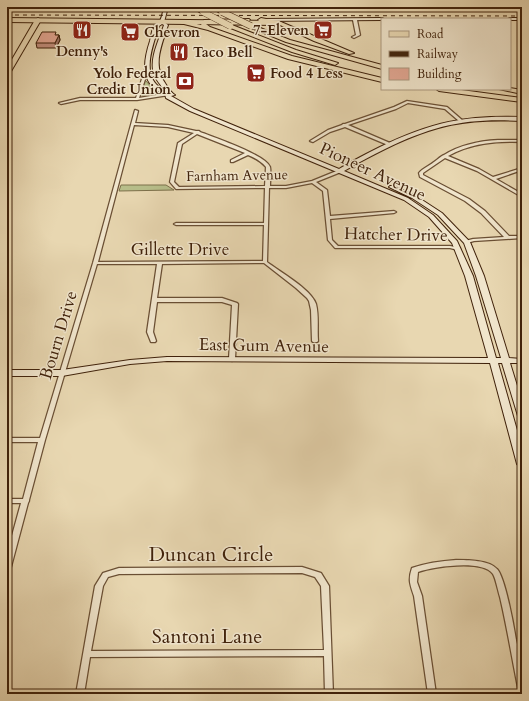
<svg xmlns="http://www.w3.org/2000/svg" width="529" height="701" viewBox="0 0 529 701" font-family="Cardo,serif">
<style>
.green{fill:#b7be8a;stroke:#7c704a}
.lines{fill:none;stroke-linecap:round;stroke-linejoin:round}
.street-casing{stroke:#6a4f34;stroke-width:2.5}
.secondary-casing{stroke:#40220b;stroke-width:2}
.primary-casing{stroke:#40220b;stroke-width:2}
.highway-casing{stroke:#40220b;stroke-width:2}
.street{fill:#f0e5cc;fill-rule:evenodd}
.secondary{fill:#f0e5cc;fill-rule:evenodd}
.primary{fill:#e8d7b1;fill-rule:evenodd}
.highway{fill:#e8d7b1;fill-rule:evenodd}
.rail{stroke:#40220b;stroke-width:1;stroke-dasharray:4 4;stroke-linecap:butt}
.highway-bridge-casing{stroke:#40220b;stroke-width:7;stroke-linecap:butt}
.highway-bridge{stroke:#e8d7b1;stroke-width:6}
.wall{fill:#c28f7e;stroke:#40220b}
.shaded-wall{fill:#9e7466;stroke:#40220b}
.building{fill:#e2a692;stroke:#40220b}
.labels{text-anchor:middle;stroke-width:3;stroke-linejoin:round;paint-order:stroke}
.far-poi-label{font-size:14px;font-weight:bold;fill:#40220b;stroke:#f0e5cc;text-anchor:start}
.far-street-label{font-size:14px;fill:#40220b;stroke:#f0e5cc}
.street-label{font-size:17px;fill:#40220b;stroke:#f0e5cc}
.near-street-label{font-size:20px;fill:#40220b;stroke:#f0e5cc}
</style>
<rect width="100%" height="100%" fill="#e8d7b1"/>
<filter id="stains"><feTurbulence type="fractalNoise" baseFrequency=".005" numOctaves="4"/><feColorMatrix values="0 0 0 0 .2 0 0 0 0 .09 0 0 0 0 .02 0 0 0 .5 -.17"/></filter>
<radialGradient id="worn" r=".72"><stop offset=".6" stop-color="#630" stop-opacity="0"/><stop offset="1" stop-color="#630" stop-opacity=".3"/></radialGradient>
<g class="green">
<polygon points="145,80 156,92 155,93 143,96 140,94"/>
<polygon points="121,185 166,185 174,190 119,191"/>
</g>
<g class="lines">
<g class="street-casing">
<g id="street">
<polygon points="355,19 357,20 360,35 354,38 352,37 356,35 353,20"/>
<polygon points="145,69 148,70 139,98 168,93 169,93 169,95 137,100 80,100 61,104 59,103 80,98 136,98"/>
<polygon points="407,101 447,107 462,120 459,121 445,109 408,103 396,109 348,125 390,143 390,145 388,145 345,127 330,132 313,142 310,141 328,130 342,125 343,124 345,124 394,107"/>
<path d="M135 110 138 111 135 123 168 125 196 131H199L200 132C213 137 266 155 270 167 271 171 270 181 270 186H286L312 181 339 170H341V172L316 182 327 190 330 216 394 211 396 212 394 213 330 219 332 240 338 246H450L460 248V249L458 250 450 248H335L328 240 323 191 312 183 286 188H269L267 262C280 272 311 289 316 304 319 316 317 329 318 341L317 342H313L312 341 311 310 309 301 307 298 296 288 264 263 162 264 157 298H222L237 303 238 304 235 359 232 361 229 359 232 305 222 302H157L153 332 156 341 155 342H151L147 332 157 264H97L45 440 29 500V501L28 503 11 567 10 569 7 570V554L21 503H7V499H23L38 442H7V438H40L93 263ZM134 125 168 127 194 133 178 143 170 182 176 189 265 188 264 223H176L174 224 176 225H264L263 261 98 262ZM197 134 245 153 231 160V162H233L248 155C255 158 261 161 266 167L265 186 179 187 174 182 182 144Z"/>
<path d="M498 140H522V142C496 141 471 143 448 156L479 169 493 177 522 168V170L496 179 522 194V197L477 171 445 158 423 173V175L469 199 485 211 509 236H522V238L474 241 467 243H465V241L473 239 504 237 481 213 465 201 420 177 419 173C423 168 429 166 434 162 437 160 441 156 444 155 460 145 479 141 498 140Z"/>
<path d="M456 560C468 560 489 560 497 569 505 577 514 627 516 640 518 649 521 658 522 667 523 675 522 683 522 691L519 690 518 688C512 658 507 627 500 597 498 591 496 579 493 574 482 559 433 567 418 572L417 582 422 596 436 694H428L414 596C410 584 408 580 412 568 427 563 441 561 456 560Z"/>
<path d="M302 567 321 573 329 586 333 694H325L324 656 90 657 84 694H76L95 586 103 573 119 568ZM302 573 315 577 321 586 324 650 91 651 103 586 108 577 119 574Z"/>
</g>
</g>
<g class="secondary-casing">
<g id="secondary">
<path d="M164 7H168L164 22 168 25C162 44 152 65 165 83 168 88 170 92 175 95L171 96 194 109 339 169C352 161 366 154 380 147 431 122 465 115 522 117V121C466 118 435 125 385 149 371 156 357 163 344 171L408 198 433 215 457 241 473 276 496 358H501L476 276 464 243 438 215 412 198 389 187 390 186H394L416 196 442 213 470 242 484 276 509 358 522 359V363H510L522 402V419L518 416 502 363H498L522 448V467L519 466 517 464 490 363 167 361 130 364 62 376H7V370H62L130 360 167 357 488 358 465 276 452 243 429 217 404 200 190 111 166 98 165 94C140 85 143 62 150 41 151 36 152 30 154 26 157 21 156 25 159 22 162 19 163 11 164 7ZM162 24 164 25C159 40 149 59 154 74 156 80 161 85 164 90 139 78 153 45 159 26Z"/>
<polygon points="382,18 384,19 382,19 382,20 261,21 259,20 261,19"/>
<polygon points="510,18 522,18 522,20 510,20 510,19 508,19"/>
</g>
</g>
<g class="primary-casing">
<polygon id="primary" points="7,18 279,21 282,23 279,25 7,22"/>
</g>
<g class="highway-casing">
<g id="highway">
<polygon points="191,7 198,7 206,12 201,13"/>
<polygon points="210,7 217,7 225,12 220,13"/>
<polygon points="38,18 41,20 10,73 7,75 7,68 35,20"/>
<polygon points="261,18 281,22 354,53 349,54 314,41 278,24 259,21 258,20"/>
<polygon points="249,19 250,20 247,22 206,24 210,27 292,56 382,78 382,82 288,59 208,30 176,22 179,20 201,25 204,20"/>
<polygon points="228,25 232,25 296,50 338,63 335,65 292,52 228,27"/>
<polygon points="249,25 253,25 290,40 382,65 382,69 286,42 249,27"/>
<polygon points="510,88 522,90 522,94 499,89"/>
<polygon points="436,89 454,89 522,98 522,102 439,91"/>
</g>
</g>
<use href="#street" class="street"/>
<use href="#secondary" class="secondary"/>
<use href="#primary" class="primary"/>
<use href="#highway" class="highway"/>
<polyline class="rail" points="7,15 522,16"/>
<g class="highway-bridge-casing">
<g id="highway-bridge">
<polyline points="203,12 230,26"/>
<polyline points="222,12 251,26"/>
</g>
</g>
<use href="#highway-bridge" class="highway-bridge"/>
</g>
<polygon class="wall" points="57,35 59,35 60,40 56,48 37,48 36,43"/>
<g class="shaded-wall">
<polygon points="59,35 60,40 56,48 55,43"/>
<polygon points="9,37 10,42 7,46 7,40"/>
</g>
<polygon class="building" points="42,32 56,32 55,35 59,35 55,43 36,43"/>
<defs>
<g id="restaurant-square" transform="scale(1)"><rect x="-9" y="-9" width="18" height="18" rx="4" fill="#8f2418" stroke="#f0e5cc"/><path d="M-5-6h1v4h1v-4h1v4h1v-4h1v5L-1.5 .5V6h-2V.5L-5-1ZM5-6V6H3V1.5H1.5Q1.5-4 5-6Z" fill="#fff"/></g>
<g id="supermarket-square" transform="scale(1)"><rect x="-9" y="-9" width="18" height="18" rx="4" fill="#8f2418" stroke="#f0e5cc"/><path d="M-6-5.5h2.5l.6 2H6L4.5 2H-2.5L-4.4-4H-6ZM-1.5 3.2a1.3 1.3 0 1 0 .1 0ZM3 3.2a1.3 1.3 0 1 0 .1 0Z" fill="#fff"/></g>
<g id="bank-square" transform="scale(1)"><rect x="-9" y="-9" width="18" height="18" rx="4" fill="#8f2418" stroke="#f0e5cc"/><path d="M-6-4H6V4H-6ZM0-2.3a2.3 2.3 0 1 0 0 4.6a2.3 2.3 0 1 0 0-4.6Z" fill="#fff"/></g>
</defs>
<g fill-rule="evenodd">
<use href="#restaurant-square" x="82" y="30"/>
<use href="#supermarket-square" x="323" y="30"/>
<use href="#supermarket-square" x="130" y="32"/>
<use href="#restaurant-square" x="179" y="52"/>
<use href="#supermarket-square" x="256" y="73"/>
<use href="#bank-square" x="185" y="81"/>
</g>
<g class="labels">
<g class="far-poi-label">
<text x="309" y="35" text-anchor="end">7-Eleven</text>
<text x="144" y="37">Chevron</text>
<text x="82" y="56" text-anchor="middle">Denny's</text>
<text x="193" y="57">Taco Bell</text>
<text x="171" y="78" text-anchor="end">Yolo Federal<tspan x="171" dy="16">Credit Union</tspan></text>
<text x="270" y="78">Food 4 Less</text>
</g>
<g class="far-street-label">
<text transform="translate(237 175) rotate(-1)" y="5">Farnham Avenue</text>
</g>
<g class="street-label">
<text transform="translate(373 171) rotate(25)" y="6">Pioneer Avenue</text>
<text transform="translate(396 234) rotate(1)" y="6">Hatcher Drive</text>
<text x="180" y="255">Gillette Drive</text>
<text transform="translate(58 335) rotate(-73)" y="6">Bourn Drive</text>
<text transform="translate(264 345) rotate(1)" y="6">East Gum Avenue</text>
</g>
<g class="near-street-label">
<text x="211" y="561">Duncan Circle</text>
<text x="207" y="643">Santoni Lane</text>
</g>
</g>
<rect width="529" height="701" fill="none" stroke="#e8d7b1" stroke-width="24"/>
<rect x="8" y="8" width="513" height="685" fill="none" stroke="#40220b" stroke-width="2"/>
<rect x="12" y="12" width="505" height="677" fill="none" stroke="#40220b"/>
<rect x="381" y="18" width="130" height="72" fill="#f0e5cc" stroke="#aa977f"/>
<rect x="389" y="31" width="20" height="6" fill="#e8d7b1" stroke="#aa977f"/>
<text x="417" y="38" font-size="12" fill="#40220b">Road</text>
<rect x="389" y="51" width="20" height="6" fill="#40220b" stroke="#aa977f"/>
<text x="417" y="58" font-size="12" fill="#40220b">Railway</text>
<rect x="389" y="68" width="20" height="12" fill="#e2a692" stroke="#aa977f"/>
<text x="417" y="78" font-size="12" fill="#40220b">Building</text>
<rect width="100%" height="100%" filter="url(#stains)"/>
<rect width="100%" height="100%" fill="url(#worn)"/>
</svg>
